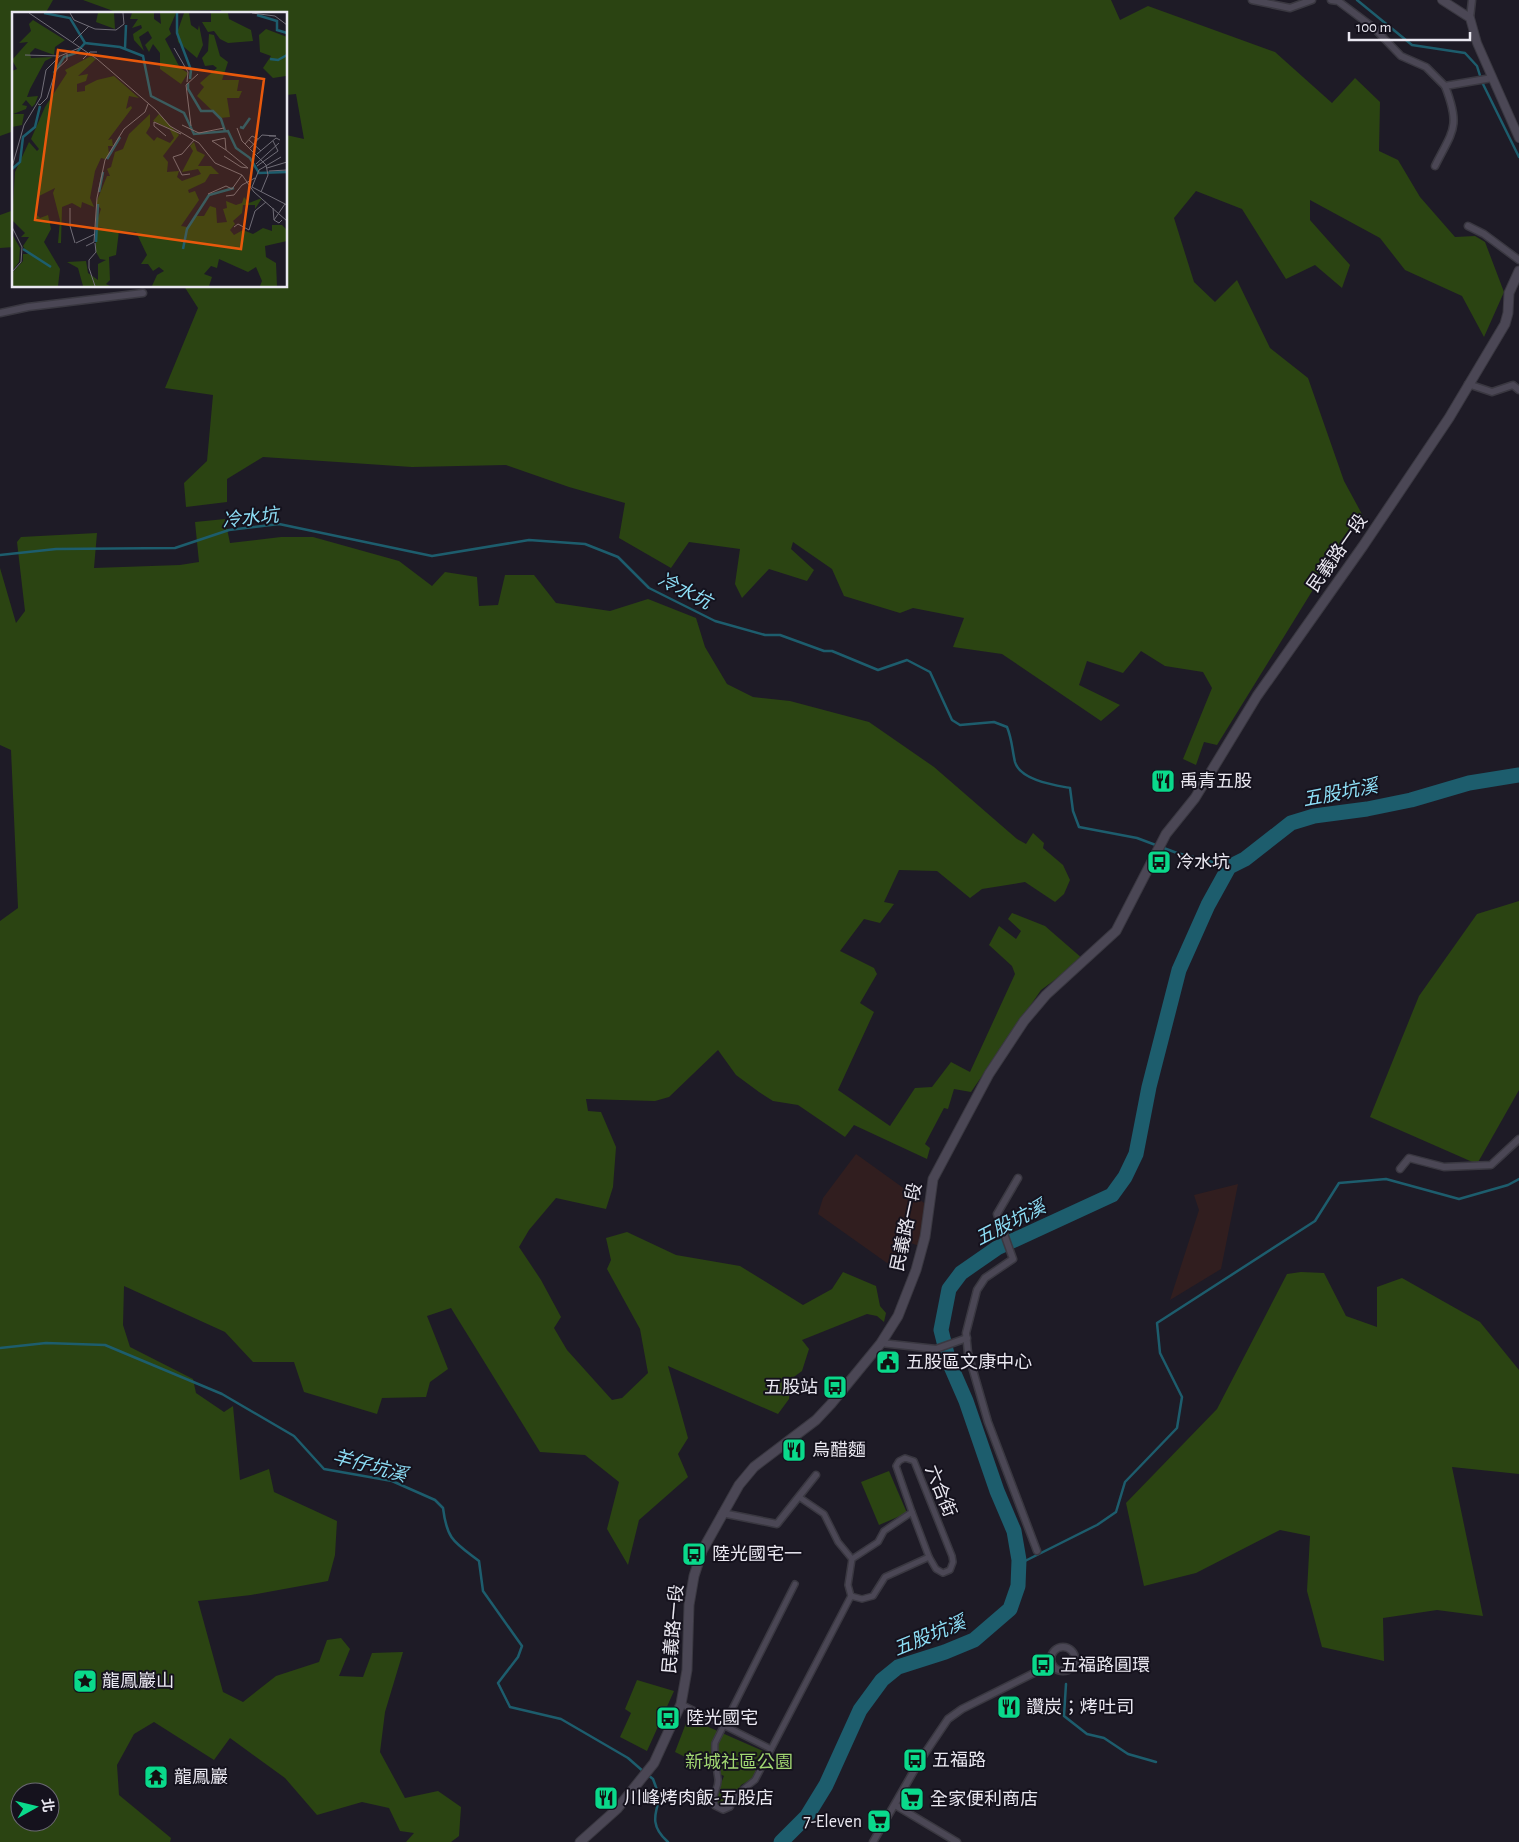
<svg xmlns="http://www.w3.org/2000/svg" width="1519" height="1842" viewBox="0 0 1519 1842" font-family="'Alegreya Sans','Noto Sans TC',sans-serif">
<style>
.industrial{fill:#311e1f}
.green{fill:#2b4412;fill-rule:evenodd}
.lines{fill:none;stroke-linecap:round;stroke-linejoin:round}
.stream{stroke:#1d5d6d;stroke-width:2.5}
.river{stroke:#1d5d6d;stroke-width:15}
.pedestrian-casing{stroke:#3a3841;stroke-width:8}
.minor-casing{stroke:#3a3841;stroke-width:9}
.tertiary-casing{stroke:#3a3841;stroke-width:10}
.secondary-casing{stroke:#3a3841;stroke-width:11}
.pedestrian{stroke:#4b4755;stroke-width:5}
.minor{stroke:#4b4755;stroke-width:6}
.tertiary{stroke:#4b4755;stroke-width:8}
.secondary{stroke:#4b4755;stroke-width:9}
.labels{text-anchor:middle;stroke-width:4;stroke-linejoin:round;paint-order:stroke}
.street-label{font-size:18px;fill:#eae8f1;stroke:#15121d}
.poi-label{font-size:18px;fill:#eae8f1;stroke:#15121d;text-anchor:start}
.park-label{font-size:18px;fill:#a0d671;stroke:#15121d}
.water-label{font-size:19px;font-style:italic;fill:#8ddef6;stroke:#15121d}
.inset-river{fill:none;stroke:#1d5d6d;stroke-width:2.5}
.inset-road{fill:none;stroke:#706d77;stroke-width:1}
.view{fill:#e8590c;fill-opacity:0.15;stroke:#e8590c;stroke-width:2.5}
.inset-edge{fill:none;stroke:#eae8f1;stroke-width:2.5}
</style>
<rect width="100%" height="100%" fill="#1e1b26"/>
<g class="industrial">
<polygon points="856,1154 927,1205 919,1246 911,1243 903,1260 887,1263 818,1214 823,1198"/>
<polygon points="1238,1184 1221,1269 1170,1300 1199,1210 1194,1195"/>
</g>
<g class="green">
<polygon points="0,0 53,0 45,14 14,14 14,131 0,136"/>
<polygon points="83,0 1111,0 1120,20 1148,6 1275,52 1332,103 1355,78 1380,102 1379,151 1398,160 1420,197 1455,237 1475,236 1485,242 1504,292 1484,337 1462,296 1405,270 1380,238 1310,200 1310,220 1350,265 1342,288 1315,265 1286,279 1242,209 1196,191 1174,218 1194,282 1215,302 1237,280 1270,348 1308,378 1344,481 1363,516 1340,546 1217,745 1204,742 1196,765 1183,759 1212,688 1203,672 1165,666 1141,651 1123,673 1087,661 1079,685 1120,705 1101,721 1002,654 953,647 964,618 913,608 900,613 844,596 832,569 793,542 791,549 814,570 807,581 769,569 742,598 735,584 740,549 689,542 671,568 619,538 625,503 569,487 506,465 412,467 263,457 227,479 227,502 186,507 184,483 207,461 213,395 165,388 198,308 184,286 286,286 286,135 304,139 296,94 286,95 286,14 222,14 221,10 116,12"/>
<polygon points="14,210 14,247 0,248 0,215"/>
<path d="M225 519 230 543 281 537H313L399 561 432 586 445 572 477 577 479 606 498 605 505 575H534L556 603 610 611 648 599 696 618 705 647 727 684 753 697 790 701 869 722 934 767 1017 839 1026 844 1033 833 1044 843 1043 848 1063 865 1070 880 1064 894 1055 902 1025 882 982 889 970 898 937 871 899 870 884 902 894 904 880 923 864 919 840 951 874 968 877 974 860 1003 874 1012 838 1090 890 1126 915 1088 932 1087 951 1062 970 1072 1015 974 1012 966 989 945 999 926 1016 939 1021 931 1008 919 1012 913 1045 926 1083 959 1041 990 971 1092 954 1089 948 1109 944 1108 925 1144 930 1148 927 1159 854 1125 845 1137 798 1105 773 1101 759 1092 736 1075 718 1050 669 1097 655 1101 586 1099 588 1111 601 1112 616 1147 613 1187 606 1209 556 1198 529 1230 519 1247 541 1280 561 1317 554 1328 567 1350 612 1400 622 1398 648 1373 640 1329 607 1269 611 1260 606 1238 627 1232 676 1255 740 1266 803 1305 832 1289 843 1272 876 1286 880 1306 886 1313 884 1322 877 1316 867 1314 802 1340 809 1349 802 1371 791 1379 789 1399 778 1414 668 1366 688 1438 678 1454 688 1477 639 1520 628 1565 607 1529 619 1482 585 1455 540 1452 451 1308 427 1316 448 1369 430 1382 426 1397 382 1398 377 1414 304 1392 294 1362H253L225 1332 124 1286 123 1325 130 1347 193 1379 196 1393 224 1412 233 1406 240 1480 269 1469 274 1492 337 1521 335 1555 328 1581 251 1595 198 1601 223 1692 243 1702 276 1676 319 1662 327 1640 341 1638 350 1649 339 1676 363 1677 372 1653 403 1652 385 1712 380 1752 405 1798 438 1791 461 1807 459 1836 451 1842H406L414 1833 400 1831 389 1808 362 1802 317 1815 285 1778 230 1738 214 1760 154 1722 134 1734 117 1765 119 1795 171 1838 170 1842H0V921L18 908 11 750 0 745V568L16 623 25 611 17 542 21 537 97 533 94 568 180 565 199 562 195 522ZM20 1792H50V1822H20Z"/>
<polygon points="1519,901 1519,1090 1477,1164 1370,1117 1419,996 1477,914"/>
<polygon points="1301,1272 1324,1273 1346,1316 1377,1327 1377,1287 1402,1278 1480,1322 1519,1370 1519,1474 1452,1467 1483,1616 1437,1610 1383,1618 1384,1661 1322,1647 1307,1591 1310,1536 1280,1530 1196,1573 1144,1586 1126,1503 1217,1409 1287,1274"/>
<polygon points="889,1471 907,1513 879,1525 861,1482"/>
<polygon points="637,1680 674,1691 647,1751 620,1737 631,1713 625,1709"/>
<polygon points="688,1718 763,1751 765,1758 754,1778 741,1785 730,1805 723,1807 718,1805 715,1798 724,1776 675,1752"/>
</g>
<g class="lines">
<g class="stream">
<polyline points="1357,0 1412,45 1465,53 1477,66 1482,82 1519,157"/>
<path d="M0 555 56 549 175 548 229 530 279 524 432 556 529 540 585 544 618 557 649 588 715 621 765 635H780L824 651H832L878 670 907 660 930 672 952 720 960 725 994 722 1007 727C1012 739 1012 749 1015 762 1020 780 1054 785 1070 788L1073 811 1079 827 1137 838 1177 853 1217 863 1225 875"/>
<path d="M0 1348 46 1343 105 1345 222 1394 294 1436 324 1469 392 1481 435 1500 443 1508C447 1540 454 1542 479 1561L483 1591 522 1646 518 1657 498 1683 510 1707 561 1719 628 1758 644 1772"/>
<polyline points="1019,1564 1097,1525 1116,1512 1125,1482 1177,1428 1182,1397 1160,1353 1157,1323 1315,1221 1339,1183 1386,1179 1459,1199 1508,1185 1519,1179"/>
<polyline points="1066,1684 1064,1716 1087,1734 1104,1738 1128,1754 1156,1762"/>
<path d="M648 1775 653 1779 660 1798C653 1817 652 1828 668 1842"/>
</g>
<polyline class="river" points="781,1842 807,1816 826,1785 860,1710 882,1680 898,1667 945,1652 974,1640 1010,1609 1018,1586 1019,1560 1014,1531 997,1491 966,1401 949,1362 941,1330 949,1289 961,1273 997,1248 1112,1195 1125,1177 1136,1154 1149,1087 1179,970 1208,905 1229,867 1245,859 1291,823 1314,816 1367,809 1411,800 1469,783 1519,775"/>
<g class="pedestrian-casing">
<g id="pedestrian">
<polyline points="799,1497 824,1514 838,1542 852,1559"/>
<polyline points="912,1512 929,1557"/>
<path d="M795 1584 715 1743C714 1756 716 1766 718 1779 719 1789 711 1793 715 1806L723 1810 730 1807 735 1796 755 1780 851 1596 862 1599 873 1596 885 1577 929 1557 936 1569 943 1573 950 1570 953 1562 952 1556 914 1461 905 1458 899 1461 896 1466 912 1512 884 1531 878 1542 852 1559 848 1585 851 1596"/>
<polyline points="681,1704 771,1749"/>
</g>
</g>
<g class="minor-casing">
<g id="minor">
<polyline points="1252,0 1290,8 1312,0"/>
<polyline points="1331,0 1338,1 1374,28 1401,56 1426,67 1445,86 1492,78"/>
<polyline points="1470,18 1472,0"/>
<path d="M1435 166C1453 130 1461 127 1445 86"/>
<polyline points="1468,226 1484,234 1519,260"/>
<polyline points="0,313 28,307 143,293"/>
<polyline points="1468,384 1492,392 1513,385 1519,390"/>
<polyline points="1400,1169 1409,1158 1444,1167 1491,1165 1519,1139"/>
<polyline points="1018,1178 997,1214 1013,1259 985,1278 977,1290 966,1333 968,1353 988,1422 1037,1551"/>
<polyline points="881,1343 936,1349 967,1338"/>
<polyline points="722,1513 777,1524 816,1475"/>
<circle cx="1063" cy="1659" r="12"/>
<polyline points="895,1805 957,1842"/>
<polyline points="873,1842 919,1762 948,1719 962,1709 1052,1664"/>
</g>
</g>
<g class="tertiary-casing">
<polyline id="tertiary" points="1442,0 1470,18 1477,43 1519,138"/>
</g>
<g class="secondary-casing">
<polyline id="secondary" points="580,1842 617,1809 654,1763 681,1704 687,1670 689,1605 694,1576 702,1551 739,1485 754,1467 816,1420 831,1404 881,1343 898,1316 916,1270 925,1237 933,1179 989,1074 1024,1021 1046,995 1116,931 1166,834 1195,798 1257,696 1363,546 1449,418 1505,324 1508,313 1509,293 1519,271"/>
</g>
<use href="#pedestrian" class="pedestrian"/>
<use href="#minor" class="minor"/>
<use href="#tertiary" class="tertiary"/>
<use href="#secondary" class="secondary"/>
</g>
<defs>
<g id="restaurant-square" transform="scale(1.25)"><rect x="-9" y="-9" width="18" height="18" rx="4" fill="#0ad98b" stroke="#15121d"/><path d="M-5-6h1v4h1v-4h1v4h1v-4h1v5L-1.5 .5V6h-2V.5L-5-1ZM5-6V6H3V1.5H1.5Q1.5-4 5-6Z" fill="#111"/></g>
<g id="bus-square" transform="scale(1.25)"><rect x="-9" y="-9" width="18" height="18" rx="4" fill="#0ad98b" stroke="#15121d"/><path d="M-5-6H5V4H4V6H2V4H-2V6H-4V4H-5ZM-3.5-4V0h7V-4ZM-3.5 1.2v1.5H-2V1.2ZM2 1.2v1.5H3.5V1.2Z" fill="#111"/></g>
<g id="civic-square" transform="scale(1.25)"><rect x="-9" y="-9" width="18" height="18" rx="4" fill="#0ad98b" stroke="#15121d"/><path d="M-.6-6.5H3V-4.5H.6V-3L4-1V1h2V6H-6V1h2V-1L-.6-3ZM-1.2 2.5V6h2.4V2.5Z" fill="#111"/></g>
<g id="sight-square" transform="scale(1.25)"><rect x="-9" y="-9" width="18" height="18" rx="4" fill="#0ad98b" stroke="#15121d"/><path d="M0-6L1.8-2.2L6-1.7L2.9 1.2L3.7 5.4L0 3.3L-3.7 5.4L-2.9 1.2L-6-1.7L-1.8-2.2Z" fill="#111"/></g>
<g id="temple-square" transform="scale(1.25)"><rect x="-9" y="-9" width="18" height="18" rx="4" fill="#0ad98b" stroke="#15121d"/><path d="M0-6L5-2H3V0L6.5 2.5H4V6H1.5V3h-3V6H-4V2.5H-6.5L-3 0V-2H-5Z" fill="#111"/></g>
<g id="supermarket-square" transform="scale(1.25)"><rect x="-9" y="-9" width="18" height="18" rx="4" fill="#0ad98b" stroke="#15121d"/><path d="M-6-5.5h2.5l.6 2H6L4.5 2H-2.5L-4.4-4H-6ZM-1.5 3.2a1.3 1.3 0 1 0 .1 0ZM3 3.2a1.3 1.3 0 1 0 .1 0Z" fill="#111"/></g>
</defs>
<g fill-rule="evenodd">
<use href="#restaurant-square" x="1163" y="781"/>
<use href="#bus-square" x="1159" y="862"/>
<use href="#civic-square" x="888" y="1362"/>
<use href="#bus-square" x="835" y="1387"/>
<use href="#restaurant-square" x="794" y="1450"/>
<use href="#bus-square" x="694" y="1554"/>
<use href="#bus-square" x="1043" y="1665"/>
<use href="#sight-square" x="85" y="1681"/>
<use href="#restaurant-square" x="1009" y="1707"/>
<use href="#bus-square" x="668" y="1718"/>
<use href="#bus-square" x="915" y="1760"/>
<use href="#temple-square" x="156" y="1777"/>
<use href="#restaurant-square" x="606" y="1798"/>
<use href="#supermarket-square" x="912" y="1799"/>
<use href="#supermarket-square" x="879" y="1821"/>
</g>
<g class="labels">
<g class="street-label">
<text transform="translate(1337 553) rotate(-55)" y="6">民義路一段</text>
<text transform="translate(906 1227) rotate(-78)" y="6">民義路一段</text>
<text transform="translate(941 1491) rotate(68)" y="6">六合街</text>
<text transform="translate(673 1629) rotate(-85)" y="6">民義路一段</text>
</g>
<g class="poi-label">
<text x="1180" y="787">禹青五股</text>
<text x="1176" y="868">冷水坑</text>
<text x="906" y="1368">五股區文康中心</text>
<text x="818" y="1393" text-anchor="end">五股站</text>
<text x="812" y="1456">烏醋麵</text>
<text x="712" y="1560">陸光國宅一</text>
<text x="1060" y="1671">五福路圓環</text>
<text x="102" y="1687">龍鳳巖山</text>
<text x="1026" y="1713">讚炭；烤吐司</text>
<text x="686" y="1724">陸光國宅</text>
<text x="932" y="1766">五福路</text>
<text x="174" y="1783">龍鳳巖</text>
<text x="624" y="1804">川峰烤肉飯-五股店</text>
<text x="930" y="1805">全家便利商店</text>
<text x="862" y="1827" text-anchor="end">7-Eleven</text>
</g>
<g class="park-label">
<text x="739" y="1768">新城社區公園</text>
</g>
<g class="water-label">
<text transform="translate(250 517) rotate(-6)" y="7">冷水坑</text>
<text transform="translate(685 590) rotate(27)" y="7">冷水坑</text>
<text transform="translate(1340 792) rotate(-11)" y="7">五股坑溪</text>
<text transform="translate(1010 1222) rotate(-27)" y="7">五股坑溪</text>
<text transform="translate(370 1465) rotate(15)" y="7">羊仔坑溪</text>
<text transform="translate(929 1635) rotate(-22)" y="7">五股坑溪</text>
</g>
</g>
<g transform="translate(12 12)">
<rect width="275" height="275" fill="#1e1b26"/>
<path d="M86 1H102L103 17 84 10ZM120 1H142V7L149 12 148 1H164L157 17 159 22 153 27 168 56 176 61 169 72 148 57V41L141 32 137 40 133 33 140 26 136 19 127 25 132 39 122 28 121 22 130 16 129 13 120 16 126 7H118ZM172 1H177L179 13 186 18 187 13 191 33 185 46 166 30 165 21ZM199 1H216L217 7 239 18 241 29 216 31 208 27 202 19 196 20 190 10H199ZM21 8 53 28 43 35 42 43 23 36 18 41 19 46 41 45 33 49 18 77 15 85 26 84 23 92 20 95 14 88 10 93 15 94 14 97 1 102H12L10 113 0 115V59L5 57 0 48 16 30 7 31 19 19 17 12ZM254 17 275 25 274 64 261 66 251 56 259 44 248 40 247 23ZM197 22 202 23 208 44 216 50 210 68H227L225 79H230L227 86H215L218 105 208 106 185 84 192 75 188 71 205 56 201 53 193 54 190 46 196 39ZM79 44 84 47 66 64 76 62 74 69 65 72V80L73 79V74L85 68 102 64 127 86 117 84 114 97 119 94 120 96 96 128 100 127 101 134H96L97 142 93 147 89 146 83 159 78 186 82 195 70 190 69 196 60 191 50 195 49 231H46L48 208 41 181 43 176 27 184 23 201 28 206 36 203 39 217 32 230 48 257 46 274H0V261L11 249V242H16L11 234 17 225H9L13 221 0 208 3 160 17 130 25 139 27 137 19 127 33 95 55 61 53 58ZM138 102V114L134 121 142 129 145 125 158 131 162 126 157 116 141 109 147 102 167 123 151 144 156 150 155 160 167 159 165 165 170 169 189 162 186 157 170 160 181 139 178 134 182 130 185 139 193 143 186 154H199L207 162H198L193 170 176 178 177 181 183 179 187 188 169 214 175 215 183 204H192L198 194 204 196 205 211 215 210 211 197 215 196 214 189 224 193 230 191 232 185 237 191 250 186 243 197V193H231L230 201 221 209 223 212 218 218 222 223 231 218 241 222 251 216 260 219V213H270L275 218V229L253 234 254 245 264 251 265 274H248L250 269 244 255 236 260 207 247 205 256 199 254 192 262 200 265 197 274H140L145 263 152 259 147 255 141 259 136 252H129L135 243 124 220 107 219 104 243 97 245 98 268 94 272 98 274H71L66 256 55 250 74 249 76 261 86 268V252L94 248 88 247 84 240V217L92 216 83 215 89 197 84 191 95 164H98L95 157 99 155 103 140 111 137 117 122ZM0 222 8 236 7 250 0 259Z" fill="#2b4412"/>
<path class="inset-river" d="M32 1 58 6 73 31 108 35 131 44 139 84 172 101 182 122 216 119 224 136 238 146 247 161 275 160M165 1V21L179 58 178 67M245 3 265 9V18L275 21M113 36 114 13M258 47 266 48 275 43M42 61 52 45 64 41 73 31M176 71V77L189 99H201L209 107 213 119M228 115 231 116 238 106M95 147 108 125M0 157 8 150 11 125 23 115 28 94M87 180 91 160M84 230 86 192M11 237 39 255M171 237 175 217 197 183 222 176"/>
<path class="inset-road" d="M17 1 85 47 144 98 158 114 187 131 203 151 230 163 242 180 275 209M58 1 62 8 83 17 104 18 112 12 111 1M240 1 263 4 275 13M61 30 77 14M162 36 176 60 175 70M13 43 48 44M71 47 78 40H85M26 92 28 93 35 86 44 58 55 48V42M170 113 187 121M179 114 174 73 186 62M225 116 230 129 254 153 256 163 249 180M187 121 212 116M154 124 142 114V110L169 122M237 128 249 139M233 132 240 124 246 127M238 136 250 123 264 124H257M245 142 264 126 268 128M212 144 229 155 236 156 214 138 213 126 200 129 214 138M269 145 247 158 240 175 275 193M244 152 267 131M245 154 266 139 261 129M0 155 12 113 29 85 34 58 48 44 67 36M255 156 275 150M257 159 275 158M178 162 170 163 161 145 170 142 182 128M196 182 214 174 220 177 230 163M214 184 222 183 230 173 243 166M58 196V214L63 231M261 196 262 208 267 211 270 208M262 208 273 192M0 215 10 235 9 250 0 260M222 215 226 212 237 218 243 199 254 190M64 231 83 222M74 234 82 230 85 186 93 148 112 117 133 100 136 92M83 274 77 256V248L84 240 83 231"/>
<path class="view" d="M46 38 252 67 229 237 23 208Z"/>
<rect width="275" height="275" class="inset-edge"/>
</g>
<g transform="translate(35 1807) rotate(82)"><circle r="24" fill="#15121d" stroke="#6a6872"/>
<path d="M0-4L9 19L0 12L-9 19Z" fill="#0ad98b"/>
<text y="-8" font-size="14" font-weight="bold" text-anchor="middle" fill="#eae8f1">北</text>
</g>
<path d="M1349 32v8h121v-8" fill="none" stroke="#eae8f1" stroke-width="2.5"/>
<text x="1356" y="32" font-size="15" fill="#eae8f1" stroke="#15121d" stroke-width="4" paint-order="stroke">100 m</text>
</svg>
